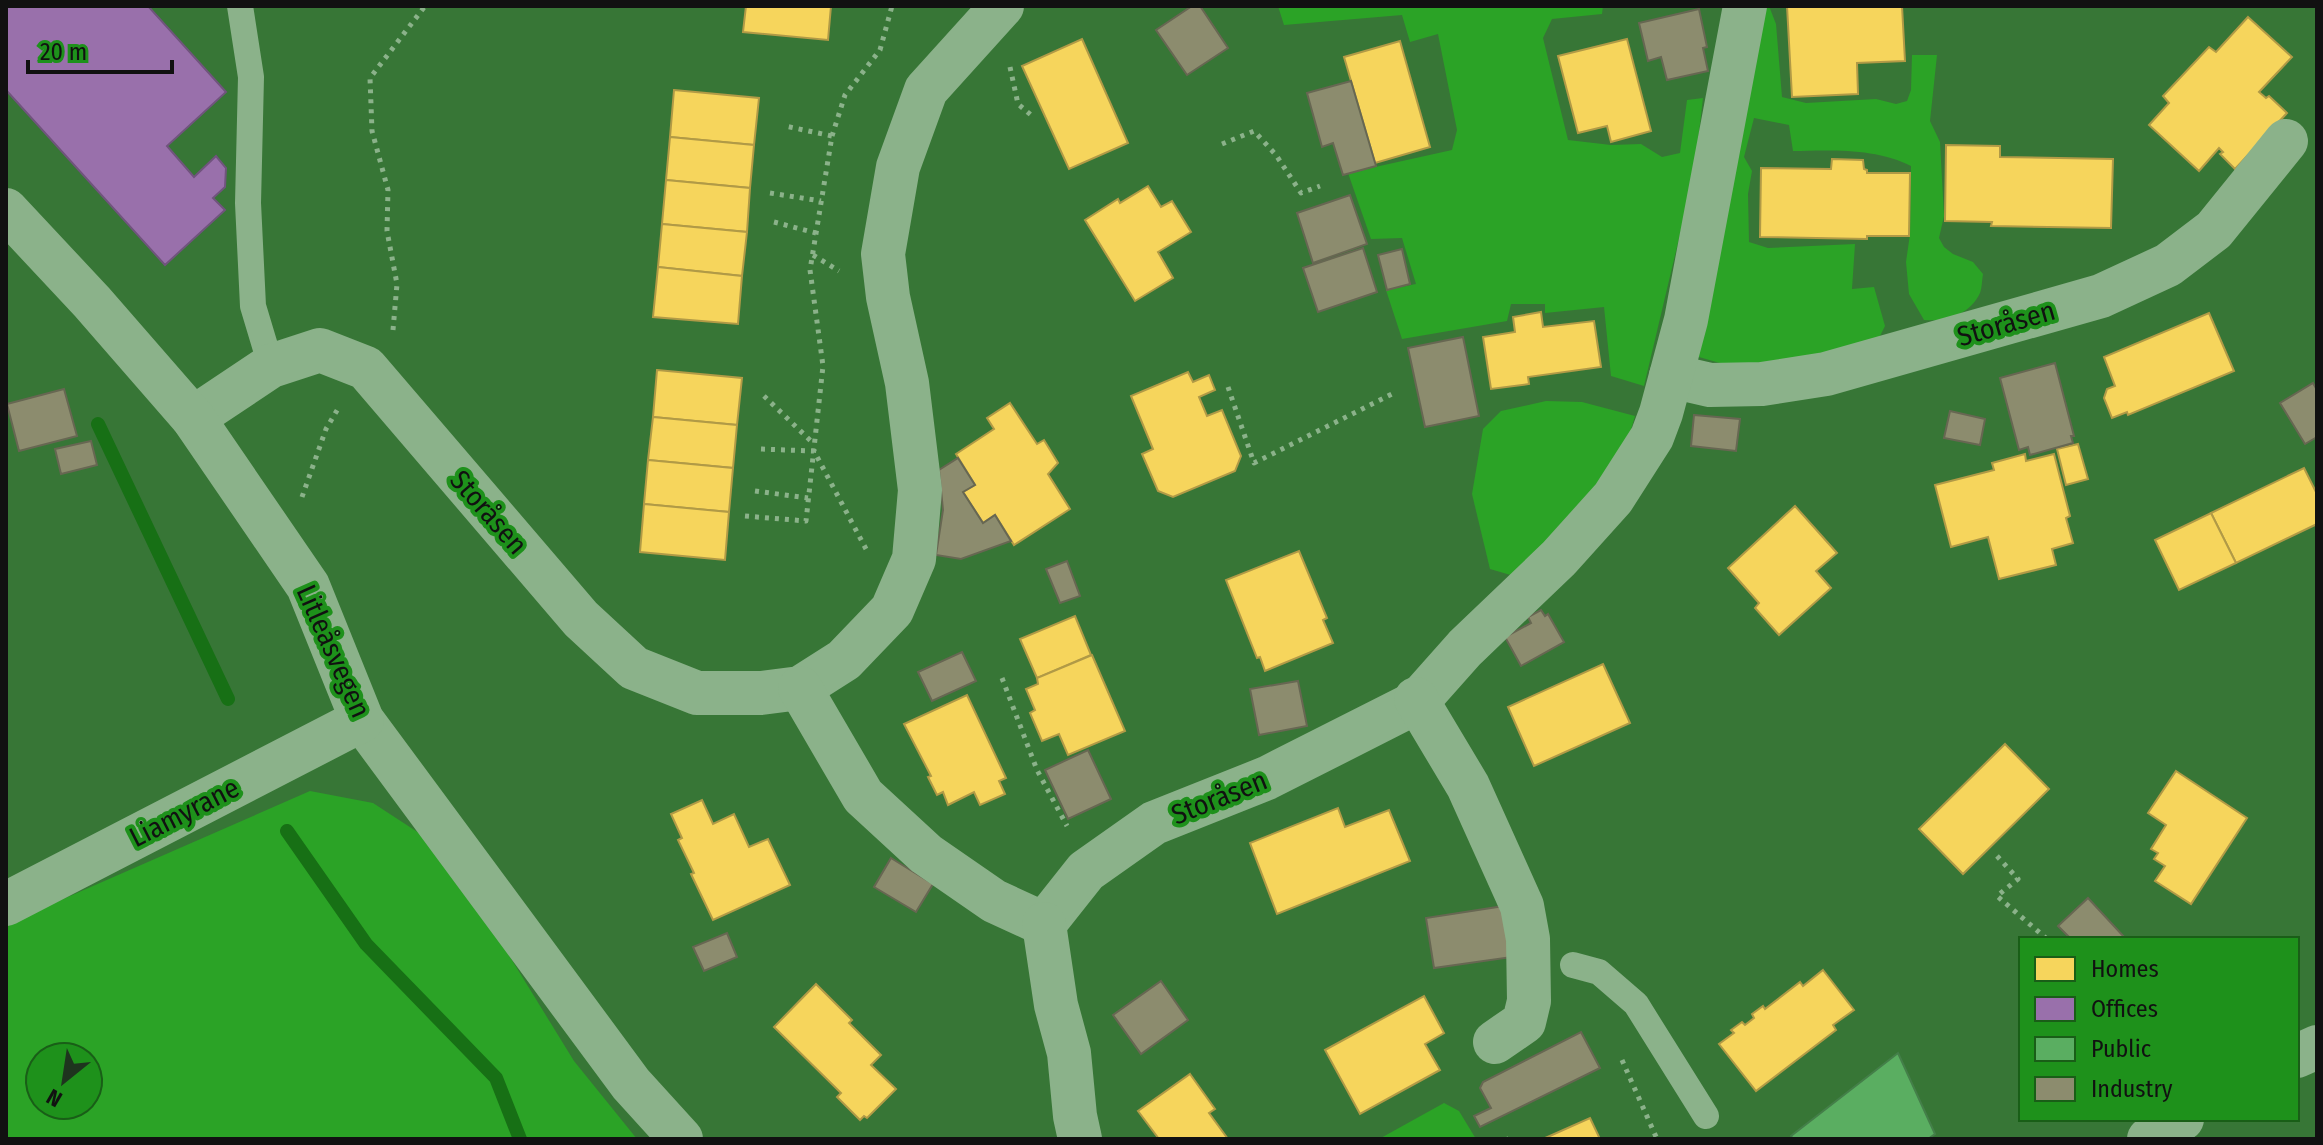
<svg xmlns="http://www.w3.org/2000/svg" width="2323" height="1145" viewBox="0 0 2323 1145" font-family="'Fira Sans Condensed',sans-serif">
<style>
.green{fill:#2ba326;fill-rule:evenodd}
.homes{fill:#f6d55c;stroke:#b19a46;stroke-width:2}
.offices{fill:#9970ab;stroke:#70547d;stroke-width:2}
.public{fill:#5aae61;stroke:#447f49;stroke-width:2}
.industry{fill:#8c8c6e;stroke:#676752;stroke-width:2}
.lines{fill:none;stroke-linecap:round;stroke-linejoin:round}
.stream{stroke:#177015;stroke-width:14}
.path{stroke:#8bb28a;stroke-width:5;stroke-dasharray:4 6;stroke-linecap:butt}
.service{stroke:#8bb28a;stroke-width:26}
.minor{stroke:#8bb28a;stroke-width:44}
.tertiary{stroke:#8bb28a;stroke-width:44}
.labels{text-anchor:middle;stroke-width:8;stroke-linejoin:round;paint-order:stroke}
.street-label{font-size:28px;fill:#111;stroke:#1e911b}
</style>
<rect width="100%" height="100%" fill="#377636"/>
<g class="green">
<polygon points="1278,6 1603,6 1602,14 1552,19 1543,38 1568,140 1611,145 1641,144 1662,157 1680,153 1687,100 1703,98 1694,175 1644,386 1611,376 1604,307 1545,313 1545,304 1511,304 1507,321 1402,339 1386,290 1416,284 1402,238 1371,239 1348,173 1452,150 1457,130 1438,34 1410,42 1402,15 1284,25"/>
<path d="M1748 6H1769L1776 24 1782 97 1806 103 1876 99 1896 104 1907 101 1911 90 1912 55H1937L1930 121 1940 142 1944 216 1939 238 1944 247 1953 254 1973 262 1983 274C1982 280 1982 288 1980 293 1970 315 1945 322 1924 320L1909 294 1906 262 1910 234 1911 166C1877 148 1831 150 1793 151L1789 125 1754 118 1744 157 1752 171 1748 194 1749 242 1768 248 1855 244 1852 289 1874 287 1885 326 1876 344 1737 368 1699 357 1694 339Z"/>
<polygon points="1546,401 1582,402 1635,416 1621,464 1514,576 1490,569 1472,494 1483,429 1501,411"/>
<path d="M310 791 373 803 419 833 473 897 574 1061 637 1139H6V924ZM40 1057H88V1105H40Z"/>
<polygon points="1444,1103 1459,1111 1476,1139 1379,1139"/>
</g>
<g class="homes">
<polygon points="746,6 831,6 828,40 743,32"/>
<polygon points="1787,6 1902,6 1905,61 1857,63 1858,94 1792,97"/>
<polygon points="2248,17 2292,57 2259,92 2266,98 2269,96 2287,113 2235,169 2220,154 2223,152 2219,148 2199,171 2149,125 2169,103 2163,96 2209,47 2216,52"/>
<polygon points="1082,39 1128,143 1069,169 1022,66"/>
<polygon points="1627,39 1651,131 1611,142 1607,126 1578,133 1558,56"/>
<polygon points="1400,41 1430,147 1375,163 1344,57"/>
<polygon points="674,90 759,98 754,145 670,137"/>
<polygon points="670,137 754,145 750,188 666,180"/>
<polygon points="1946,145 2000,146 2000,157 2113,159 2111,228 1991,226 1992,222 1945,221"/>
<polygon points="1832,159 1863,160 1864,169 1867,170 1867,173 1910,173 1909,236 1867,236 1867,239 1760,237 1761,168 1831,169"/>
<polygon points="666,180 750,188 747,232 662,224"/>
<polygon points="1148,186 1161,207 1172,201 1191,232 1158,252 1173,278 1135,301 1085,220 1118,199 1120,203"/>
<polygon points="662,224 747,232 742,276 658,267"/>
<polygon points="658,267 742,276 738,324 653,317"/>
<polygon points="1541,312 1543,327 1594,321 1601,367 1528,377 1529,384 1491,389 1483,337 1515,332 1513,317"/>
<polygon points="2209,313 2234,371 2128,415 2127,412 2112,418 2104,398 2107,389 2115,386 2104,357"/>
<polygon points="657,370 742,378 737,425 653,417"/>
<polygon points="1188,372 1193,382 1209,375 1215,390 1199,397 1207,416 1222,410 1241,456 1235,471 1173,497 1158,491 1142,454 1153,449 1131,396"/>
<polygon points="1010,403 1037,444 1044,440 1058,463 1048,474 1070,509 1014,545 995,515 983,523 963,492 975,485 956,454 994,429 987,418"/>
<polygon points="653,417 737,425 733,468 648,460"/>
<polygon points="2078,444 2088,479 2066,485 2057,449"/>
<polygon points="2025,454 2026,461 2054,454 2070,516 2066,518 2073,543 2052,549 2056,565 1999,579 1988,537 1951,547 1935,485 1994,470 1992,463"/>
<polygon points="648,460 733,468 729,512 644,504"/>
<polygon points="2304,468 2317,494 2317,524 2236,563 2211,513"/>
<polygon points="644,504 729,512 725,560 640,552"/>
<polygon points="1795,506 1837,553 1816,571 1831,588 1779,635 1755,608 1759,603 1728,568"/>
<polygon points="2211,513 2236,563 2179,590 2155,540"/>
<polygon points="1299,551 1327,618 1323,620 1333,643 1265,671 1260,657 1257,658 1226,580"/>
<polygon points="1075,616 1091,655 1037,678 1020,639"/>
<polygon points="1092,655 1125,731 1068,755 1059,734 1042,741 1030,713 1035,710 1026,689 1038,684 1037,678"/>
<polygon points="1603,664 1630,723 1534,766 1508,707"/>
<polygon points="967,695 1006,778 999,781 1005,794 980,805 974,792 948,805 943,792 937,795 928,777 931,776 904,724"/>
<polygon points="2005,744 2049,789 1963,874 1919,829"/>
<polygon points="2176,771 2247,818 2191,904 2155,881 2165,866 2154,859 2158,853 2151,849 2166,825 2148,813"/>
<polygon points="702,800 713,824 734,814 749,847 768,839 790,885 713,920 691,874 694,873 678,840 682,838 671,814"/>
<polygon points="1338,808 1345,827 1389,810 1410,861 1277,914 1250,843"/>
<polygon points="1823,970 1854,1010 1833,1025 1836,1030 1756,1091 1719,1044 1734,1033 1731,1030 1742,1022 1745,1025 1754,1018 1752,1014 1763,1006 1765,1009 1800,982 1803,986"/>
<polygon points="816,984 852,1020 849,1023 881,1055 871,1065 896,1089 867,1118 864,1116 860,1120 837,1097 841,1093 774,1027"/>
<polygon points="1424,996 1444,1033 1425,1044 1440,1070 1360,1114 1325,1050"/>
<polygon points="1190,1074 1215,1109 1209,1113 1228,1139 1159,1139 1138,1111"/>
<polygon points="1590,1118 1600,1139 1543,1139"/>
</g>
<polygon class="offices" points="6,6 148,6 226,92 167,146 194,177 216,156 226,168 225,187 213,198 225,210 165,265 6,90"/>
<polygon class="public" points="1898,1053 1935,1134 1928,1139 1793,1139 1791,1136"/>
<g class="industry">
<polygon points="1192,6 1200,6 1228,48 1187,75 1156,30"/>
<polygon points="1699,9 1707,47 1703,48 1708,71 1667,80 1661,57 1648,61 1639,23"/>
<polygon points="1351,81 1376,166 1343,175 1333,143 1322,147 1307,93"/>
<polygon points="1350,195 1367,244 1313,263 1297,213"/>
<polygon points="1363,248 1377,292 1318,312 1303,268"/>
<polygon points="1402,249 1410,284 1387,290 1378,255"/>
<polygon points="1463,337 1479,416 1425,427 1408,348"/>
<polygon points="2055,363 2074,436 2071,436 2073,443 2030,455 2028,447 2019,450 2000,378"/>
<polygon points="2313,383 2317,390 2317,437 2305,444 2280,403"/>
<polygon points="64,389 77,436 19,451 7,404"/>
<polygon points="1950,411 1985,419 1980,445 1944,438"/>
<polygon points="1694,415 1740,419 1736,451 1691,446"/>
<polygon points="91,441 97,465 61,474 55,449"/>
<polygon points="958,458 975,485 963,492 983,523 995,515 1011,541 961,559 936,555 943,510 939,470"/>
<polygon points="1067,561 1080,596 1060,603 1046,569"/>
<polygon points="1541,610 1545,616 1548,614 1564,642 1521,666 1505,637 1531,623 1528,617"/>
<polygon points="962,652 976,681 932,701 918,672"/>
<polygon points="1298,681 1307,726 1259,735 1250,689"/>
<polygon points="1088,750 1111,799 1068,819 1045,770"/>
<polygon points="891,858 933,884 916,912 874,887"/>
<polygon points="2088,898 2126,939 2071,939 2058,926"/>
<polygon points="1504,906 1512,957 1434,968 1426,918"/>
<polygon points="727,933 737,957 704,971 693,947"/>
<polygon points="1161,981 1188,1020 1141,1054 1113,1015"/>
<polygon points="1581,1032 1600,1068 1480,1127 1474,1116 1491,1108 1480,1088 1483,1082"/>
</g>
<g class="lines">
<g class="stream">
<polyline points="98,424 228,699"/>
<polyline points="287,831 366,944 496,1078 520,1139"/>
</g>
<g class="path">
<polyline points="1010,67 1018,104 1031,115"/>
<polyline points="832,136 845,95 880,50 892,6"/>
<polyline points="1222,144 1254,131 1276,155 1301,193 1320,186"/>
<polyline points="770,193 821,201"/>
<polyline points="774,222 816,233"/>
<polyline points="813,255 839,271"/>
<polyline points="393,330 397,284 387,231 388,190 372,131 370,78 425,6"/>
<polyline points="1228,387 1254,463 1394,393"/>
<polyline points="764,396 814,444"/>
<polyline points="761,449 814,451 866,549"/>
<polyline points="755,491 808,498"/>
<polyline points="302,497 326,429 339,407"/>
<polyline points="745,516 806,521 823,366 810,270 832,136 785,126"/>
<polyline points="1002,678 1037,770 1067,826"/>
<polyline points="1997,856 2018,879 1997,896 2047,939"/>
<polyline points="1622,1060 1657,1139"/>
<polyline points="1508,1139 1509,1138"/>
</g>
<g class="service">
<polyline points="240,6 251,77 248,203 253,306 271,366"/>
<polyline points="1573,965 1599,972 1636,1004 1706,1116"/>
</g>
<g class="minor">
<polyline points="1671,376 1710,385 1762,384 1826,374 2101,296 2168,265 2214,230 2286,141"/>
<polyline points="193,418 271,366 320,350 366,368 581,619 634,668 697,693 761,693 800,688 844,660 892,610 914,559 920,490 907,383 888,297 883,254 898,167 926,90 1002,6"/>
<polyline points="800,688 863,796 926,854 994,901 1044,924 1086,871 1154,823 1267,778 1417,702 1465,648 1559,558 1613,498 1652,437 1661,413 1686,320 1745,6"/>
<polyline points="1416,699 1468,786 1522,906 1528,939 1529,1001 1524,1022 1495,1042"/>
<polyline points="1044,924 1056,1005 1069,1053 1075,1116 1080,1139"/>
</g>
<g class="tertiary">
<polyline points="6,210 92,302 193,418 308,586 362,720 631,1084 681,1139"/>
<polyline points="6,904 362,720"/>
<polyline points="2297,1056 2317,1047"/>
<polyline points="2149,1139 2182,1119"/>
</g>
</g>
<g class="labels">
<g class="street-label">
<text transform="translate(2006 323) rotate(-16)" y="10">Storåsen</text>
<text transform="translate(489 512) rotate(49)" y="10">Storåsen</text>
<text transform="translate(334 651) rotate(66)" y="10">Litleåsvegen</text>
<text transform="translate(1219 797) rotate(-22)" y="10">Storåsen</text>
<text transform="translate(184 812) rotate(-27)" y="10">Liamyrane</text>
</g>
</g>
<rect width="2323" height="1145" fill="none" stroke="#111111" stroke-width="16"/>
<rect x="2019" y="937" width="280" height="184" fill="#1e911b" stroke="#195e17" stroke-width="2"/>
<rect x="2035" y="957" width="40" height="24" fill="#f6d55c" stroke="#195e17" stroke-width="2"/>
<text x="2091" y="977" font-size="24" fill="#111111">Homes</text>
<rect x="2035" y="997" width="40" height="24" fill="#9970ab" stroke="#195e17" stroke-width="2"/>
<text x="2091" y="1017" font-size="24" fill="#111111">Offices</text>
<rect x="2035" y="1037" width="40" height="24" fill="#5aae61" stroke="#195e17" stroke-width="2"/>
<text x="2091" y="1057" font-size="24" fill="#111111">Public</text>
<rect x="2035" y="1077" width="40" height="24" fill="#8c8c6e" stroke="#195e17" stroke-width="2"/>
<text x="2091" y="1097" font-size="24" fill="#111111">Industry</text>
<g transform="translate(64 1081) rotate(210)"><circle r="38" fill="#1e911b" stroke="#195e17" stroke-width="2"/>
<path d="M0-6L14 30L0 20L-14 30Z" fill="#1e341e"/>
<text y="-12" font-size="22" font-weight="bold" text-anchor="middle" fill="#111111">N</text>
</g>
<path d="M28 60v12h144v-12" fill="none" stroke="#111111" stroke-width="4"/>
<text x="40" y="60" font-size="24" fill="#111111" stroke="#1e911b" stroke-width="6" paint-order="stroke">20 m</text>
</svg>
